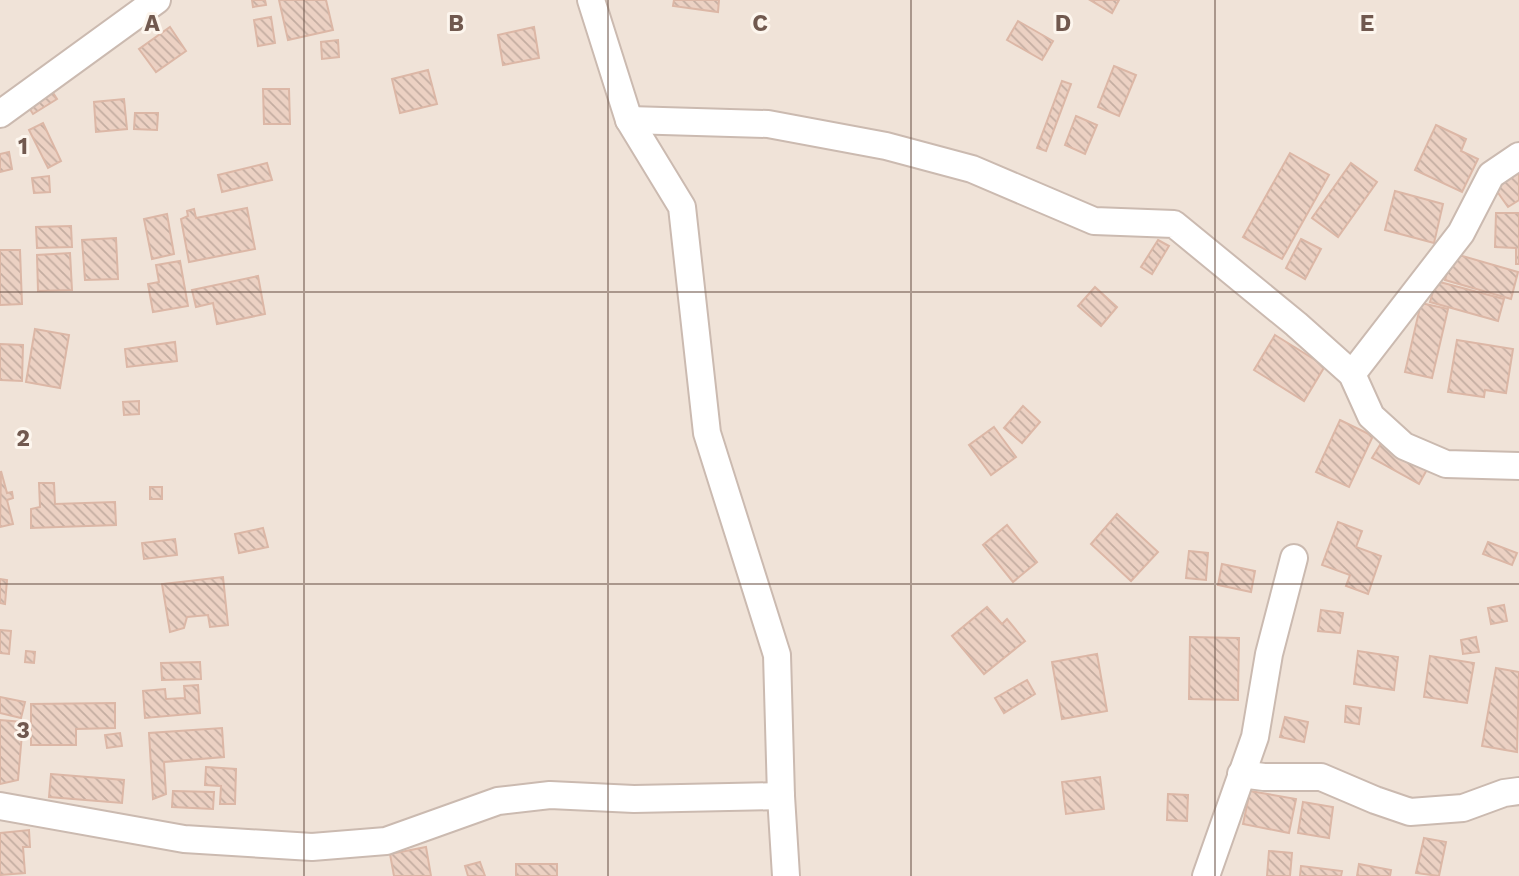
<svg xmlns="http://www.w3.org/2000/svg" width="1519" height="876" viewBox="0 0 1519 876" font-family="'Work Sans',sans-serif">
<style>
.residential{fill:#f0e3d8}
.building{fill:url(#building-back-hatch);stroke:#dcb7a6;stroke-width:2}
.lines{fill:none;stroke-linecap:round;stroke-linejoin:round}
.street-casing{stroke:#cbbab0;stroke-width:30}
.street{stroke:#fff;stroke-width:26}
.grid{fill:none;stroke:#71594f;stroke-width:2;stroke-opacity:0.55}
.grid-label{font-size:23px;text-anchor:middle;font-weight:bold;fill:#71594f;stroke:#fdf6ee;stroke-width:6;stroke-linejoin:round;paint-order:stroke}
</style>
<defs>
<pattern id="building-back-hatch" width="6" height="6" patternUnits="userSpaceOnUse" patternTransform="scale(1.75)"><rect width="6" height="6" fill="#ecd1c3"/><path d="M-1 5l2 2M0 0l6 6M5-1l2 2" fill="none" stroke="#c4ada1"/></pattern>
</defs>
<rect width="100%" height="100%" fill="#faf2e8"/>
<rect class="residential" x="0" y="0" width="1519" height="876"/>
<g class="building">
<polygon points="252,0 265,0 266,5 253,7"/>
<polygon points="279,0 326,0 333,30 288,40"/>
<polygon points="674,0 719,0 718,12 673,6"/>
<polygon points="1090,0 1119,0 1112,13"/>
<polygon points="271,17 275,43 258,46 254,20"/>
<polygon points="1018,21 1053,41 1042,60 1007,40"/>
<polygon points="170,27 186,51 156,72 139,49"/>
<polygon points="534,27 539,58 503,65 498,35"/>
<polygon points="338,40 339,57 322,59 321,42"/>
<polygon points="1114,66 1136,75 1119,116 1098,107"/>
<polygon points="428,70 437,104 400,113 392,79"/>
<polygon points="1062,81 1071,84 1046,151 1037,148"/>
<polygon points="48,85 57,99 33,114 24,100"/>
<polygon points="263,89 289,89 290,124 264,124"/>
<polygon points="124,99 127,129 96,132 94,102"/>
<polygon points="135,113 158,113 157,130 134,129"/>
<polygon points="1076,116 1097,125 1085,154 1065,145"/>
<polygon points="43,123 61,161 48,168 29,130"/>
<polygon points="1436,125 1466,139 1461,151 1478,159 1462,192 1415,170"/>
<polygon points="9,152 12,169 0,172 0,154"/>
<polygon points="1290,153 1329,175 1282,259 1243,237"/>
<polygon points="267,163 272,180 222,192 218,175"/>
<polygon points="1351,163 1377,182 1338,237 1312,218"/>
<polygon points="1519,171 1519,200 1508,207 1494,187"/>
<polygon points="49,176 50,192 34,193 32,178"/>
<polygon points="1395,191 1443,204 1434,243 1385,230"/>
<polygon points="247,208 255,249 189,262 181,219 188,216 187,211 194,209 196,218"/>
<polygon points="1496,213 1519,213 1519,264 1516,264 1516,248 1495,247"/>
<polygon points="167,214 174,254 152,259 144,219"/>
<polygon points="71,226 72,247 37,248 36,227"/>
<polygon points="116,238 118,279 85,280 82,240"/>
<polygon points="1301,239 1321,249 1305,279 1286,268"/>
<polygon points="1158,240 1169,246 1152,274 1141,267"/>
<polygon points="0,250 20,250 22,304 0,305"/>
<polygon points="70,253 72,290 38,291 37,255"/>
<polygon points="1452,253 1518,272 1511,299 1445,280"/>
<polygon points="180,261 188,306 153,312 148,284 159,282 156,265"/>
<polygon points="258,276 265,314 217,324 213,303 196,307 192,290"/>
<polygon points="1436,281 1504,299 1498,321 1430,302"/>
<polygon points="1095,287 1117,307 1101,326 1078,306"/>
<polygon points="1421,303 1448,309 1432,378 1405,372"/>
<polygon points="35,329 69,335 60,388 26,382"/>
<polygon points="1275,335 1325,366 1304,401 1254,370"/>
<polygon points="1457,340 1513,349 1506,393 1485,390 1484,397 1448,392"/>
<polygon points="175,342 177,361 127,367 125,349"/>
<polygon points="0,344 23,345 22,381 0,380"/>
<polygon points="139,401 139,414 124,415 123,402"/>
<polygon points="1023,406 1040,422 1022,443 1004,428"/>
<polygon points="1340,420 1373,436 1349,487 1316,472"/>
<polygon points="994,427 1016,457 991,475 969,445"/>
<polygon points="1383,440 1429,466 1419,484 1372,458"/>
<polygon points="1,471 7,493 12,492 13,498 7,500 13,524 0,527"/>
<polygon points="39,483 54,483 55,504 115,502 116,525 31,528 31,509 40,507"/>
<rect x="150" y="487" width="12" height="12"/>
<polygon points="1117,514 1158,552 1131,581 1091,544"/>
<polygon points="1338,522 1362,531 1356,547 1381,556 1368,594 1346,586 1350,575 1322,565"/>
<polygon points="1007,525 1037,562 1013,582 983,545"/>
<polygon points="263,528 268,547 239,553 235,534"/>
<polygon points="175,539 177,555 144,559 142,543"/>
<polygon points="1488,542 1517,553 1512,565 1483,554"/>
<polygon points="1189,551 1208,553 1206,580 1186,578"/>
<polygon points="1222,564 1255,571 1251,592 1218,585"/>
<polygon points="223,577 228,625 210,627 208,615 187,617 184,628 170,632 162,584"/>
<polygon points="0,579 7,580 5,604 0,603"/>
<polygon points="1504,605 1507,621 1491,624 1488,608"/>
<polygon points="987,607 1002,624 1007,619 1025,641 984,674 952,636"/>
<polygon points="1321,610 1343,613 1340,633 1318,631"/>
<polygon points="0,630 11,631 9,654 0,653"/>
<polygon points="1190,637 1239,638 1238,700 1189,699"/>
<polygon points="1476,637 1479,652 1463,654 1461,640"/>
<polygon points="26,651 35,652 34,663 25,662"/>
<polygon points="1358,651 1398,657 1394,690 1354,684"/>
<polygon points="1097,654 1107,711 1062,719 1052,662"/>
<polygon points="1430,656 1474,663 1467,703 1424,697"/>
<polygon points="200,662 201,679 162,680 161,663"/>
<polygon points="1496,668 1519,672 1517,752 1482,746"/>
<polygon points="1027,680 1035,694 1004,713 995,698"/>
<polygon points="198,685 200,713 145,718 143,691 165,689 166,699 185,698 184,686"/>
<polygon points="0,697 25,702 21,718 0,713"/>
<polygon points="115,703 115,728 76,729 76,745 31,745 31,704"/>
<polygon points="1346,706 1361,708 1359,724 1345,722"/>
<polygon points="1285,717 1308,722 1304,742 1280,737"/>
<polygon points="0,720 23,722 18,780 0,784"/>
<polygon points="222,728 224,757 164,762 166,794 153,799 149,733"/>
<polygon points="120,733 122,746 107,748 105,735"/>
<polygon points="206,767 236,769 235,804 220,804 221,786 205,785"/>
<polygon points="51,774 124,780 122,803 49,797"/>
<polygon points="1100,777 1104,809 1066,814 1062,782"/>
<polygon points="173,791 214,792 213,809 172,807"/>
<polygon points="1250,791 1296,799 1289,833 1243,824"/>
<polygon points="1168,794 1188,795 1187,821 1167,820"/>
<polygon points="1303,802 1333,807 1329,838 1298,833"/>
<polygon points="29,830 30,847 23,847 25,873 0,875 0,833"/>
<polygon points="1424,838 1446,842 1439,876 1416,873"/>
<polygon points="426,847 431,876 394,876 390,854"/>
<polygon points="1269,851 1292,853 1290,876 1267,876"/>
<polygon points="480,862 485,876 468,876 465,866"/>
<rect x="516" y="864" width="41" height="12"/>
<polygon points="1359,864 1391,870 1390,876 1357,876"/>
<polygon points="1301,866 1342,871 1341,876 1300,876"/>
</g>
<g class="lines">
<g class="street-casing">
<g id="street">
<polyline points="591,0 629,120 682,207 707,433 777,655 781,796 786,876"/>
<polyline points="0,114 157,0"/>
<polyline points="629,120 768,124 886,146 972,169 1094,221 1174,224 1296,324 1352,374 1371,416 1404,446 1446,464 1519,466"/>
<polyline points="1352,374 1461,233 1491,175 1519,156"/>
<polyline points="1241,774 1264,777 1321,777 1375,800 1410,812 1463,808 1504,793 1519,791"/>
<polyline points="0,806 184,839 312,847 386,841 498,801 550,795 634,799 781,796"/>
<polyline points="1206,876 1255,737 1269,654 1294,558"/>
</g>
</g>
<use href="#street" class="street"/>
</g>
<path class="grid" d="M304 0V876M608 0V876M911 0V876M1215 0V876M0 292H1519M0 584H1519"/>
<g class="grid-label">
<text x="152" y="31">A</text>
<text x="456" y="31">B</text>
<text x="760" y="31">C</text>
<text x="1063" y="31">D</text>
<text x="1367" y="31">E</text>
<text x="23" y="154">1</text>
<text x="23" y="446">2</text>
<text x="23" y="738">3</text>
</g>
</svg>
